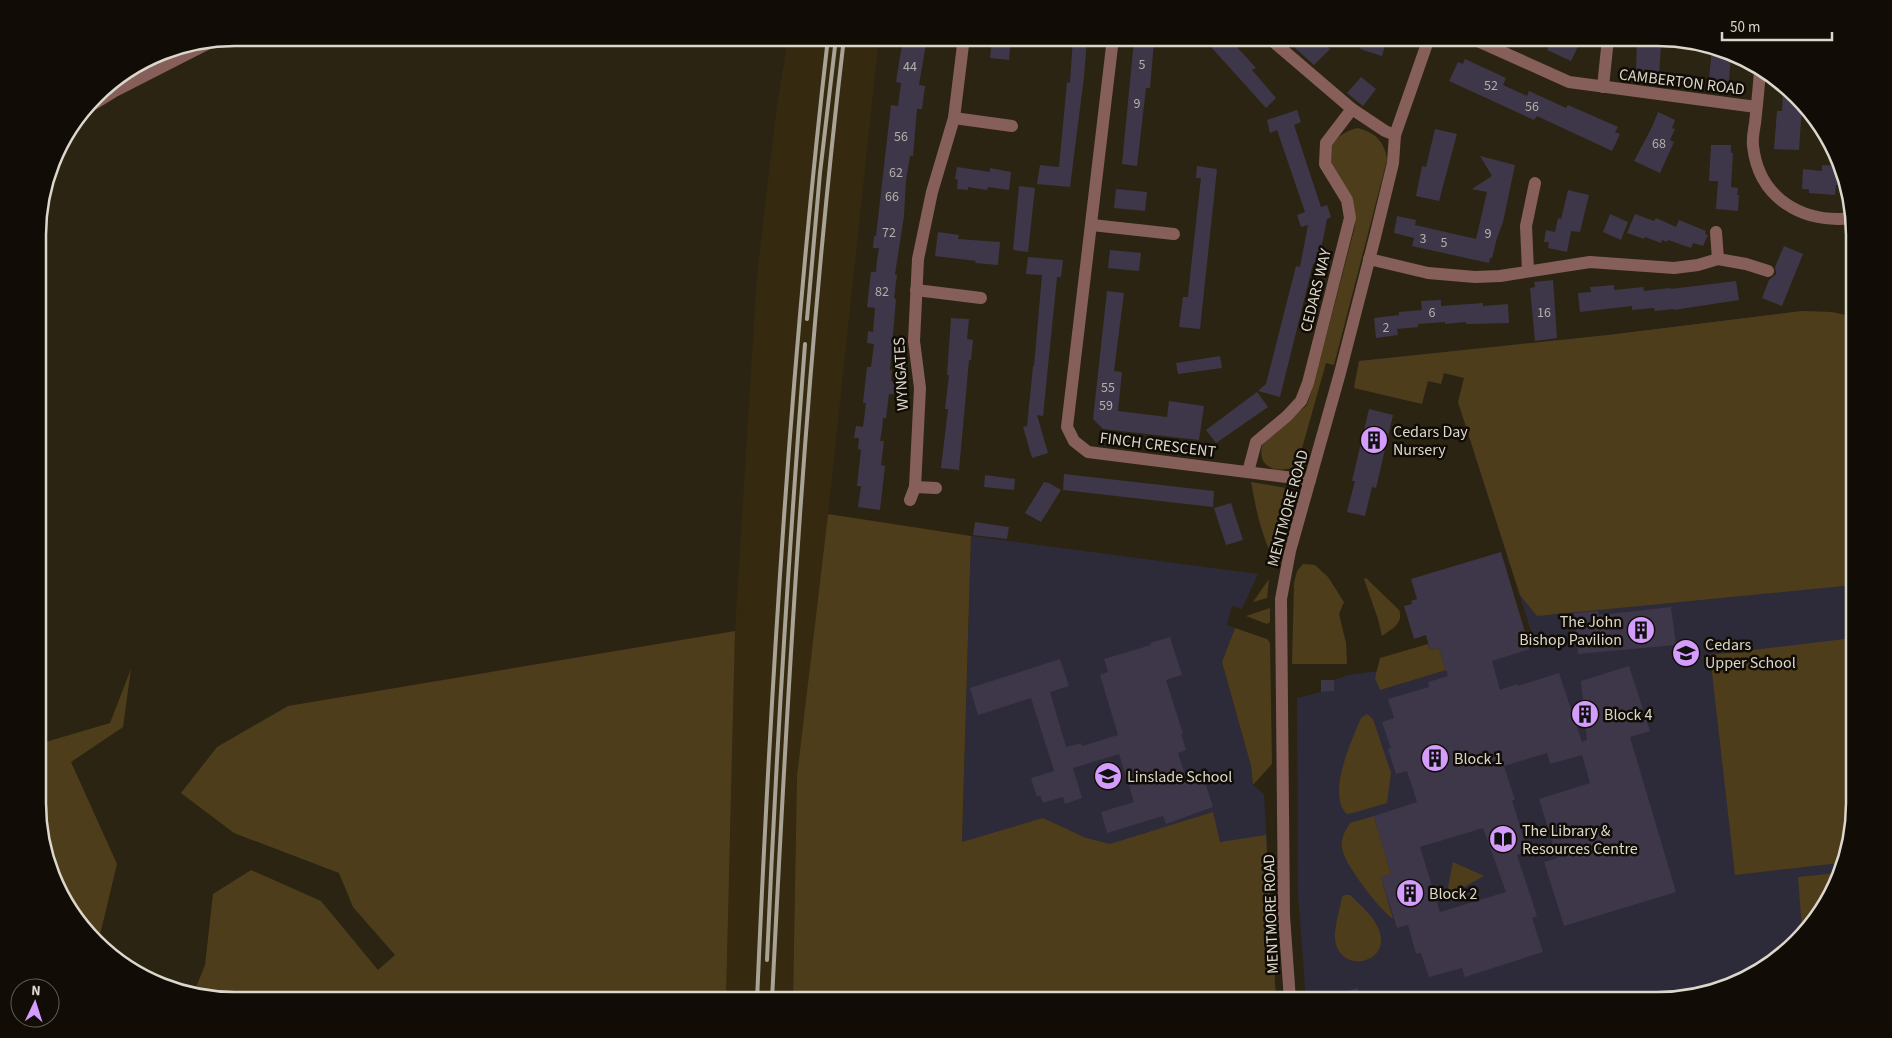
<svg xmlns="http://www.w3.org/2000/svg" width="1892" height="1038" viewBox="0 0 1892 1038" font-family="'Source Sans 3',sans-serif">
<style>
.built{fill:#352910}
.education{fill:#2d2a3a}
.green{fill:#4d3d1b}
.building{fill:#3d3749;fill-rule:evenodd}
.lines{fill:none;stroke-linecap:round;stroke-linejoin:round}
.minor{stroke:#875f5a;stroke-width:12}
.rail{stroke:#a9a395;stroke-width:4}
.labels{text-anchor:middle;stroke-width:5;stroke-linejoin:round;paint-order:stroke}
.number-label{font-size:14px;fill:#b4afaa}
.street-label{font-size:16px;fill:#dcd7cb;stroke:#110d06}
.poi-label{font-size:16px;fill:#dcd7cb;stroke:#110d06;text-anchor:start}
.rim{fill:none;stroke:#dcd7cb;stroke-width:2.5}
</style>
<rect width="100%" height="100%" fill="#2c2412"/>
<polygon class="built" points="788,38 879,38 828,514 797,776 793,1000 726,1000 735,631 757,275 776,113"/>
<g class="education">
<polygon points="1802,311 1832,312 1854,317 1854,815 1828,901 1766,967 1734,983 1616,1000 1306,1000 1298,893 1297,698 1321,692 1334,691 1334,680 1348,675 1444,662 1492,660 1536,647 1458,402 1464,378 1444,373 1441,384 1428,381 1422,404 1354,388 1359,361 1608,335"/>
<polygon points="971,536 1258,574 1242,609 1232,606 1227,625 1235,628 1222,662 1251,766 1253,785 1264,794 1276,1000 954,1000 962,842"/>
</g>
<g class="green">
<path d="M1357 128C1375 132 1385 142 1387 160L1334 365 1326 363 1297 466C1278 474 1257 469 1262 445L1307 405 1314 383 1355 226C1357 198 1346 191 1333 168 1330 163 1330 155 1329 149 1336 137 1344 132 1357 128Z"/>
<polygon points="1802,311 1832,312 1854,317 1854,585 1537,616 1520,595 1458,402 1464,378 1444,373 1441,384 1428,381 1422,404 1354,388 1359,361 1608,335"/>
<path d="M1251 482 1286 488 1289 490 1273 558C1261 534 1256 509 1251 482Z"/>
<polygon points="828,514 971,536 962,842 1043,818 1086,838 1110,844 1213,812 1220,842 1266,835 1276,1000 793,1000 797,776"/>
<polygon points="1303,564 1315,565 1328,577 1344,602 1339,614 1346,643 1347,664 1292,664 1294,583 1297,571"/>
<path d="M1366 578 1399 610C1404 623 1392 629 1382 636L1378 619 1364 579Z"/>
<polygon points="1269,579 1267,598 1253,602"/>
<polygon points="1270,608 1270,622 1267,624 1246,616"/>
<polygon points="1235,628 1267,639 1270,643 1272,764 1253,785 1251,766 1222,662"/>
<polygon points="735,631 726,1000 235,1000 193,995 205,965 213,894 251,870 321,901 378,970 395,955 353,907 339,873 234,833 181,793 217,747 288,706"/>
<polygon points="1853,638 1854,815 1840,863 1735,875 1710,655"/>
<polygon points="1428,644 1430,650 1439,648 1446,670 1380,690 1375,678 1380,658"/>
<polygon points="131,669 123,727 71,762 117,864 99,939 71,913 39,828 39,744 110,723"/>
<path d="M1367 714 1373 719 1391 773 1387 803 1353 813 1347 814C1326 794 1352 740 1361 718Z"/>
<path d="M1374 816 1391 874 1381 877 1393 919C1379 909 1344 864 1342 848 1341 837 1345 831 1350 823Z"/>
<polygon points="1453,862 1484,876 1446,897"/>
<polygon points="1837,873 1828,901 1802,929 1798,877"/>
<path d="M1345 895H1350C1360 905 1374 916 1379 930 1392 964 1339 975 1335 939 1334 928 1340 908 1342 897Z"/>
<path d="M1734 983C1698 1001 1656 1000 1616 1000Z"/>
</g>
<g class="building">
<polygon points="903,38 927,38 919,85 925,86 922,109 917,109 913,156 910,156 906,180 904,216 895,274 897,275 894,298 896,299 890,370 892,370 891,381 895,382 894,394 889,394 886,418 883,418 882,429 880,441 884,441 881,465 885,466 880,510 858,507 861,486 857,486 861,450 858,449 859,438 854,438 856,426 863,427 866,403 863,403 867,367 871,367 874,344 867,343 868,331 873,332 875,308 867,307 871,272 876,272 877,260 879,248 873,248 874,236 876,236 891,105 898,106 901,83 896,82"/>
<polygon points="992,38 1011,38 1009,60 990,58"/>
<polygon points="1073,38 1087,38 1084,77 1070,187 1037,184 1040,165 1059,167 1067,82 1070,83"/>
<polygon points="1203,38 1229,38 1256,68 1252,70 1276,98 1266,108"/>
<polygon points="1284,38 1319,38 1330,49 1314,65"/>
<polygon points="1364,38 1387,38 1382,56 1360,49"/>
<polygon points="1553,38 1582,38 1571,61 1547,50"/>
<polygon points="1637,38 1656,38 1655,44 1661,44 1659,76 1640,75 1636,74"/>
<polygon points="1134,40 1154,42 1150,88 1146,88 1137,166 1122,164"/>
<polygon points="1712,46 1731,54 1729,81 1709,80"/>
<polygon points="1465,59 1506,78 1503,85 1527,96 1529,91 1566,108 1568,105 1618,127 1615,132 1620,134 1612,151 1537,116 1534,120 1449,81 1458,62 1463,64"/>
<polygon points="1361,77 1376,89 1363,106 1347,93"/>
<polygon points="1783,90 1802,107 1799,150 1774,149 1777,111 1782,111"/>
<polygon points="1297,110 1301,122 1294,125 1321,207 1327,205 1331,217 1327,219 1318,265 1313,264 1280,397 1258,391 1266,384 1296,266 1300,267 1308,225 1301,227 1297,215 1305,212 1277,130 1270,133 1267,120"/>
<polygon points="1658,112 1675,120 1672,128 1675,129 1670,140 1674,142 1660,173 1634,161 1652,127"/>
<polygon points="1435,129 1457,134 1439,201 1416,196 1422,166 1426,167"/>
<polygon points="1711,145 1731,145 1731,153 1733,153 1731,187 1738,188 1737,195 1739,195 1738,211 1716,209 1718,181 1709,181"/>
<polygon points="1480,156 1515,165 1503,222 1497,238 1492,258 1490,258 1489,263 1412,246 1414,238 1394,233 1397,216 1416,220 1415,225 1476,239 1487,192 1472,189 1492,176"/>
<polygon points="1822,165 1841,166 1844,172 1847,186 1836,185 1835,195 1809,193 1809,189 1802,189 1803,169 1822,171"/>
<polygon points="1197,166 1217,169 1200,329 1179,327 1183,297 1188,297 1191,267 1201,178 1196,178"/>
<polygon points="957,167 990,172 990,168 1011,172 1009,190 988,187 987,190 968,187 968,190 957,189 958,180 955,179"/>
<polygon points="1019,186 1035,188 1028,252 1013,250"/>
<polygon points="1116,189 1147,192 1145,211 1114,208"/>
<polygon points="1568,190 1589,195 1580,232 1571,231 1567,252 1548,248 1549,242 1544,242 1546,230 1555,232 1558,218 1561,219"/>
<polygon points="1610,214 1628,222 1621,240 1603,232"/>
<polygon points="1635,214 1654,221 1656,218 1676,227 1679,220 1706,231 1705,234 1708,235 1703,246 1693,243 1691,248 1668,240 1667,242 1662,240 1661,243 1645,237 1644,239 1627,233"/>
<polygon points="938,232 959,235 958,239 1000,242 998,265 975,263 976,261 935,256"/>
<polygon points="1784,246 1803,254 1782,306 1762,298 1769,280 1776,274 1775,267"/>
<polygon points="1110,250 1141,253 1139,271 1108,268"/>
<polygon points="1028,257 1063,260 1061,277 1057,277 1043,416 1037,415 1048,453 1032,458 1023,427 1027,426 1033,366 1034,366 1042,275 1026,274"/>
<polygon points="1553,280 1557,338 1535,341 1530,288 1535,287 1534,282"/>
<polygon points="1736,281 1739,300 1674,310 1674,309 1655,311 1654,308 1632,310 1632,306 1580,312 1578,293 1591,292 1590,287 1614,285 1614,290 1643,287 1644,291 1671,288 1671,289"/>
<polygon points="1107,291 1124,293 1114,371 1122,372 1118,411 1167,417 1169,401 1204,406 1199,440 1103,429 1093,419"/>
<polygon points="1441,300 1441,306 1483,303 1483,306 1508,304 1509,323 1466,324 1466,322 1445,324 1445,322 1418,324 1418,327 1397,329 1398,335 1376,338 1374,318 1399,315 1399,312 1422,310 1421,301"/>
<polygon points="951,318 969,319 967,339 973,340 971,360 969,360 959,470 941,468 948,409 945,409 949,375 947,375"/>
<polygon points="1220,356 1222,368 1178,374 1176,363"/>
<polygon points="1257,392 1268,407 1216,443 1206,430"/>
<polygon points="1369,409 1393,415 1376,488 1372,487 1365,516 1347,512 1355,481 1352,481"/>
<polygon points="1064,474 1214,491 1213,507 1063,490"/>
<polygon points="985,475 1015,479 1014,490 984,487"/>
<polygon points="1044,482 1049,483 1061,490 1041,522 1025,513"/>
<polygon points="1231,503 1243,540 1226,545 1214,508"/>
<polygon points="975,522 1009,527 1007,539 973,535"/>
<path d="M1501 552 1530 649 1492 661 1500 690 1517 684 1518 686 1559 673 1582 742 1587 740 1581 681 1629 666 1650 731 1630 737 1676 892 1564 926 1544 862 1557 858 1539 799 1590 783 1582 755 1550 764 1547 753 1504 766 1515 800H1512L1528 852 1517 855 1537 916 1532 918 1543 952 1465 977 1462 968 1429 977 1421 953 1416 954 1408 925 1397 928 1381 877 1391 874 1374 816 1417 802 1407 771 1396 774 1388 749 1391 748 1382 722 1394 718 1388 699 1429 687 1428 682 1448 676 1439 648 1430 650 1426 635 1414 639 1404 606 1412 604 1411 601 1417 599 1411 579ZM1483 828 1506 892 1440 912 1420 847Z"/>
<polygon points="1671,607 1676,645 1578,654 1574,613 1598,611 1599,615"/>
<polygon points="1170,637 1182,675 1166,680 1183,734 1181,734 1186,750 1178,753 1186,778 1202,773 1213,807 1166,824 1163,816 1107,833 1101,812 1134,802 1119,754 1073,768 1082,798 1065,804 1063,797 1043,803 1040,795 1037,797 1031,778 1054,771 1031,698 978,715 970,688 1060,659 1069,686 1050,692 1066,747 1081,743 1082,746 1118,735 1100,675 1108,672 1104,659 1151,645 1150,643"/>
<polygon points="1321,680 1334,680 1334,691 1321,692"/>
<polygon points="1358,988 1361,1000 1327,1000 1326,997"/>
</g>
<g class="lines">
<g class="minor">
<polyline points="1113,38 1067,427 1074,441 1088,452 1310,480"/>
<polyline points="1269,38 1352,109 1385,131 1395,135"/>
<polyline points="1480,42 1569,82 1756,107"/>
<path d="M1760 69C1759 87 1757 105 1755 123 1754 130 1752 138 1753 146 1759 199 1803 224 1853 218"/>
<polyline points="1603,87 1608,38"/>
<polyline points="90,106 113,92 211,42"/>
<polyline points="954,118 1012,126"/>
<polyline points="1092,225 1174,234"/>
<polyline points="1716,232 1718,259"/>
<polyline points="1369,259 1428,273 1475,277 1500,276 1590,262 1674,268 1698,265 1718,259 1746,264 1768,271"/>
<polyline points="1528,271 1526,226 1535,183"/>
<polyline points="916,290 981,298"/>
<polyline points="1248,472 1256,442 1287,416 1301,401 1308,383 1350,218 1347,200 1325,164 1326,143 1352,109"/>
<polyline points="915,487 936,488"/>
<polyline points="910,500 915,487 920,388 914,341 918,259 932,192 954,118 963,45 962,38"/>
<polyline points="1290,1000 1284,916 1281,599 1290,551 1340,373 1375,237 1393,163 1395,135 1429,38"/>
</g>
<g class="rail">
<polyline points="807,319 820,173 836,38"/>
<path d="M767 960C776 755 789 549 805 344"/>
<path d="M757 1000C771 679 791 358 828 38"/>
<path d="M772 1000C788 679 806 357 844 38"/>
</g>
</g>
<defs>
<g id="building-disc" transform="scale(1.4375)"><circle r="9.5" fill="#d49cfc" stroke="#110d06"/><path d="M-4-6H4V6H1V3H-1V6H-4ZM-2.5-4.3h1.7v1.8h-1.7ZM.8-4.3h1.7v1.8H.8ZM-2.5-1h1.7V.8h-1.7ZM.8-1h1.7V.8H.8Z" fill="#111"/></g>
<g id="school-disc" transform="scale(1.4375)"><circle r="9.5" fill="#d49cfc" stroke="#110d06"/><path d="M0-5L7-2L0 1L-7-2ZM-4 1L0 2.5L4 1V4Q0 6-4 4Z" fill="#111"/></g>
<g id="library-disc" transform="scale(1.4375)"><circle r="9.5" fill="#d49cfc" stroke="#110d06"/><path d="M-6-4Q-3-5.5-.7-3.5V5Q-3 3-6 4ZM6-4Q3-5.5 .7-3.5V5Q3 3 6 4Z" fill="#111"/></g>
</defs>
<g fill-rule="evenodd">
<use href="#building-disc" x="1374" y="440"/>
<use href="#building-disc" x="1641" y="630"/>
<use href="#school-disc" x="1686" y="653"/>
<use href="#building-disc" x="1585" y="714"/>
<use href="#building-disc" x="1435" y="758"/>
<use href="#school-disc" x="1108" y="776"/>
<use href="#library-disc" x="1503" y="839"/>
<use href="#building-disc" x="1410" y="893"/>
</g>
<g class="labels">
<g class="number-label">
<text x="1142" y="69">5</text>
<text x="910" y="71">44</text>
<text x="1491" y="90">52</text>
<text x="1137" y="108">9</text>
<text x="1532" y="111">56</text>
<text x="901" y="141">56</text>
<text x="1659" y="148">68</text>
<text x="896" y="177">62</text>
<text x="892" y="201">66</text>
<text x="889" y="237">72</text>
<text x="1488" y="238">9</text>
<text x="1423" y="243">3</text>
<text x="1444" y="247">5</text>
<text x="882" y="296">82</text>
<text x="1432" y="317">6</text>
<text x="1544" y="317">16</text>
<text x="1386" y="332">2</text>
<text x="1108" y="392">55</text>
<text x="1106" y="410">59</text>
</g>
<g class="street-label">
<text transform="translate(1682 81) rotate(7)" y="6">CAMBERTON ROAD</text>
<text transform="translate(1315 290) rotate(-76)" y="6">CEDARS WAY</text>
<text transform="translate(900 374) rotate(-93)" y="6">WYNGATES</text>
<text transform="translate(1158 444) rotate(7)" y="6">FINCH CRESCENT</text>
<text transform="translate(1287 508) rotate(-75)" y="6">MENTMORE ROAD</text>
<text transform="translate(1270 914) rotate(-92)" y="6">MENTMORE ROAD</text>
</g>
<g class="poi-label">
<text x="1393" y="437">Cedars Day<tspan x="1393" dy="18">Nursery</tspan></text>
<text x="1622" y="627" text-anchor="end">The John<tspan x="1622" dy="18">Bishop Pavilion</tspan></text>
<text x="1705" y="650">Cedars<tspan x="1705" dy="18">Upper School</tspan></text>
<text x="1604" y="720">Block 4</text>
<text x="1454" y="764">Block 1</text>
<text x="1127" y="782">Linslade School</text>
<text x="1522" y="836">The Library &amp;<tspan x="1522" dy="18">Resources Centre</tspan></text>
<text x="1429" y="899">Block 2</text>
</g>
</g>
<path d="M0 0H1892V1038H0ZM235 46H1657A189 189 0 0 1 1846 235V803A189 189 0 0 1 1657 992H235A189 189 0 0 1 46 803V235A189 189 0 0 1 235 46Z" fill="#110d06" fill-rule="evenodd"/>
<path class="rim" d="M235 46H1657A189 189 0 0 1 1846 235V803A189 189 0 0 1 1657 992H235A189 189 0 0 1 46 803V235A189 189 0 0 1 235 46Z"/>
<g transform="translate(35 1003) rotate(4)"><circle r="24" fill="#110d06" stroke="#625e55"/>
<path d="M0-4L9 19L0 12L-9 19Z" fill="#d49cfc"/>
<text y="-8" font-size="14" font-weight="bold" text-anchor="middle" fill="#dcd7cb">N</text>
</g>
<path d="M1722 32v8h110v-8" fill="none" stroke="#dcd7cb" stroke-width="2.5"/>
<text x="1730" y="32" font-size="15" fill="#dcd7cb" stroke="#110d06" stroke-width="4" paint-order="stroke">50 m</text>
</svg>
